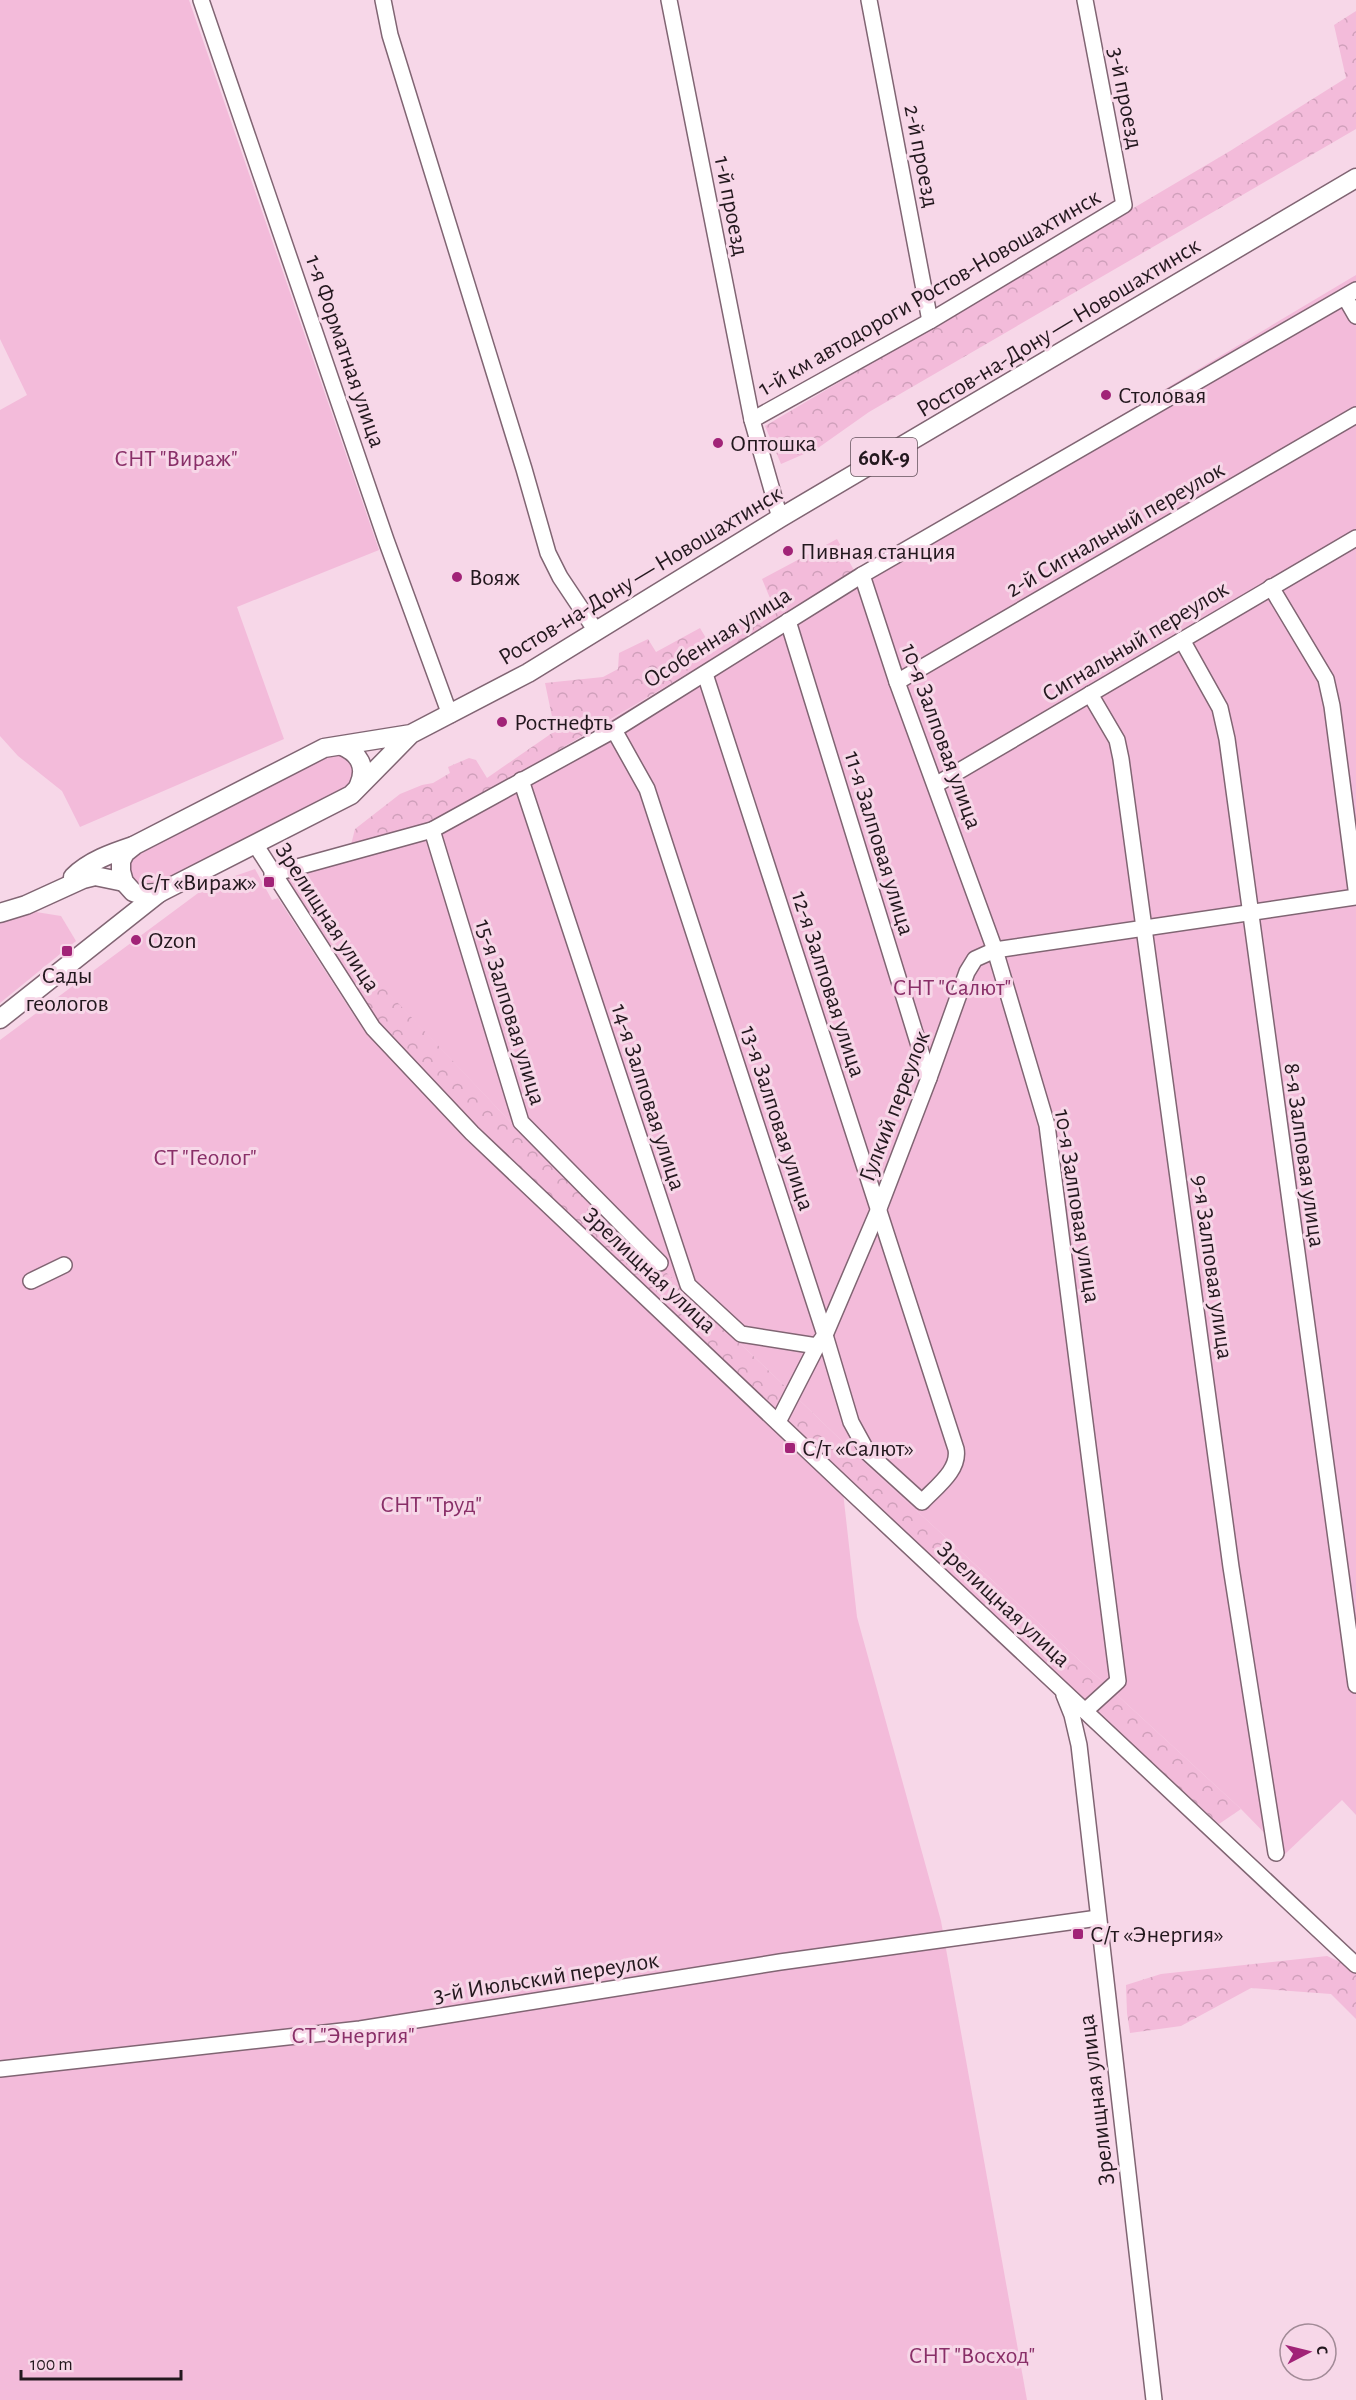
<svg xmlns="http://www.w3.org/2000/svg" width="1356" height="2400" viewBox="0 0 1356 2400" font-family="'Alegreya Sans',sans-serif">
<style>
.green{fill:#f3bbda}
.forest{fill:url(#forest-crowns)}
.lines{fill:none;stroke-linecap:round;stroke-linejoin:round}
.minor-casing{stroke:#806573;stroke-width:18}
.major-casing{stroke:#806573;stroke-width:21}
.minor{stroke:#fff;stroke-width:15}
.major{stroke:#fff;stroke-width:18}
.poi-dot{fill:#a12377;stroke:#f7d7e8;stroke-width:2}
.labels{text-anchor:middle;stroke-width:6;stroke-linejoin:round;paint-order:stroke}
.shield{fill:#f7d7e8;stroke:#63515b;stroke-width:1.5}
.shield-label{font-size:22px;font-weight:bold;fill:#23181e}
.street-label{font-size:24px;fill:#23181e;stroke:#f7d7e8}
.poi-label{font-size:24px;fill:#23181e;stroke:#f7d7e8;text-anchor:start}
.park-label{font-size:24px;fill:#892f68;stroke:#f7d7e8}
</style>
<defs>
<pattern id="forest-crowns" width="20" height="18" patternUnits="userSpaceOnUse" patternTransform="scale(1.5)"><rect width="20" height="18" fill="#f3bbda"/><path d="M2 6a3 3 0 1 1 6 0M12 15a3 3 0 1 1 6 0" fill="none" stroke="#d0a0bb"/></pattern>
</defs>
<rect width="100%" height="100%" fill="#f7d7e8"/>
<g class="green">
<polygon points="0,0 189,0 379,550 237,607 284,739 80,827 62,791 18,756 0,736 0,410 27,395 0,339"/>
<polygon points="1356,275 1356,1815 1342,1800 1285,1854 1241,1809 868,1466 518,1130 362,966 343,979 276,870 375,843 480,798"/>
<polygon points="341,753 356,769 350,787 152,888 138,887 127,872 132,856 328,754"/>
<polygon points="255,869 272,900 278,898 355,1017 398,1067 654,1307 843,1492 857,1617 941,1921 1027,2400 0,2400 0,1040 209,885"/>
<polygon points="36,912 61,916 76,941 0,1003 0,921"/>
</g>
<g class="forest">
<polygon points="1356,11 1356,129 869,412 818,448 781,464 765,426 1230,151 1346,78 1334,25"/>
<polygon points="837,539 856,574 430,826 351,845 355,829 400,794 422,785 433,783 450,773 448,767 469,758 476,760 487,778 555,731 545,683 603,677 618,669 619,653 648,639 656,652 700,628 706,638 711,637 772,603 762,579"/>
<polygon points="362,965 518,1130 868,1466 1241,1809 1219,1824 846,1480 495,1146 366,1013 343,979"/>
<polygon points="1327,1956 1356,1969 1356,2019 1331,1994 1251,1988 1181,2026 1130,2033 1127,2013 1126,1985 1161,1974"/>
</g>
<g class="lines">
<g class="minor-casing">
<g id="minor">
<polyline points="201,0 386,540 450,715"/>
<polyline points="383,0 390,35 524,469 548,553 560,577 596,631"/>
<polyline points="669,0 752,420"/>
<polyline points="869,0 930,321"/>
<polyline points="1345,297 1356,316"/>
<polyline points="780,518 752,420 930,321 1124,205 1085,0"/>
<polyline points="862,575 897,682 995,950 1047,1125 1118,1681 1085,1711"/>
<polyline points="1271,587 1326,679 1332,706 1356,889"/>
<polyline points="788,621 929,1078"/>
<polyline points="1182,640 1220,708 1227,739 1356,1685"/>
<polyline points="897,682 1356,415"/>
<polyline points="1090,694 1117,740 1121,759 1231,1567 1276,1853"/>
<path d="M614 730 647 789 825 1335 851 1422 868 1453 922 1502C936 1487 960 1470 956 1449L705 674"/>
<polyline points="521,780 688,1285 741,1334 817,1346"/>
<polyline points="937,784 1356,538"/>
<polyline points="432,830 521,1122 660,1263"/>
<polyline points="255,844 373,1028 472,1133 849,1490 1356,1965"/>
<polyline points="272,874 432,830 614,730 862,575 1356,290"/>
<polyline points="31,1281 64,1265"/>
<polyline points="778,1422 817,1346 825,1335 878,1211 929,1078 967,972 975,959 995,950 1356,897"/>
<polyline points="1064,1695 1072,1715 1079,1745 1154,2400"/>
<polyline points="0,2069 360,2029 780,1962 1098,1918"/>
</g>
</g>
<g class="major-casing">
<g id="major">
<polyline points="411,734 324,748 135,845 125,853 121,861 121,871 124,882 133,892 139,894 159,893 351,795 411,734 528,673 780,518 1356,178"/>
<path d="M342 746C359 753 367 767 359 785"/>
<path d="M73 877C89 861 112 853 133 846"/>
<polyline points="0,913 26,905 83,879 95,876 124,882"/>
<polyline points="0,1019 159,893"/>
</g>
</g>
<use href="#minor" class="minor"/>
<use href="#major" class="major"/>
</g>
<g class="poi-dot">
<circle cx="1106" cy="395" r="6"/>
<circle cx="718" cy="443" r="6"/>
<circle cx="788" cy="551" r="6"/>
<circle cx="457" cy="577" r="6"/>
<circle cx="502" cy="722" r="6"/>
<rect x="263" y="876" width="12" height="12" rx="3"/>
<circle cx="136" cy="940" r="6"/>
<rect x="61" y="945" width="12" height="12" rx="3"/>
<rect x="784" y="1442" width="12" height="12" rx="3"/>
<rect x="1072" y="1928" width="12" height="12" rx="3"/>
</g>
<g class="labels">
<rect class="shield" x="851" y="438" width="66" height="38" rx="4.5"/>
<g class="shield-label">
<text x="884" y="465">60К-9</text>
</g>
<g class="street-label">
<text transform="translate(1126 98) rotate(79)" y="8">3-й проезд</text>
<text transform="translate(922 156) rotate(79)" y="8">2-й проезд</text>
<text transform="translate(732 206) rotate(79)" y="8">1-й проезд</text>
<text transform="translate(929 292) rotate(-30)" y="8">1-й км автодороги Ростов-Новошахтинск</text>
<text transform="translate(1058 327) rotate(-31)" y="8">Ростов-на-Дону — Новошахтинск</text>
<text transform="translate(346 351) rotate(71)" y="8">1-я Форматная улица</text>
<text transform="translate(1115 529) rotate(-30)" y="8">2-й Сигнальный переулок</text>
<text transform="translate(640 575) rotate(-31)" y="8">Ростов-на-Дону — Новошахтинск</text>
<text transform="translate(717 637) rotate(-32)" y="8">Особенная улица</text>
<text transform="translate(1135 641) rotate(-31)" y="8">Сигнальный переулок</text>
<text transform="translate(942 736) rotate(70)" y="8">10-я Залповая улица</text>
<text transform="translate(880 843) rotate(73)" y="8">11-я Залповая улица</text>
<text transform="translate(328 917) rotate(57)" y="8">Зрелищная улица</text>
<text transform="translate(829 984) rotate(72)" y="8">12-я Залповая улица</text>
<text transform="translate(511 1012) rotate(73)" y="8">15-я Залповая улица</text>
<text transform="translate(649 1097) rotate(72)" y="8">14-я Залповая улица</text>
<text transform="translate(894 1106) rotate(-69)" y="8">Гулкий переулок</text>
<text transform="translate(778 1118) rotate(72)" y="8">13-я Залповая улица</text>
<text transform="translate(1305 1155) rotate(82)" y="8">8-я Залповая улица</text>
<text transform="translate(1078 1206) rotate(81)" y="8">10-я Залповая улица</text>
<text transform="translate(1213 1267) rotate(82)" y="8">9-я Залповая улица</text>
<text transform="translate(650 1270) rotate(43)" y="8">Зрелищная улица</text>
<text transform="translate(1004 1604) rotate(43)" y="8">Зрелищная улица</text>
<text transform="translate(546 1977) rotate(-9)" y="8">3-й Июльский переулок</text>
<text transform="translate(1096 2100) rotate(-97)" y="8">Зрелищная улица</text>
</g>
<g class="poi-label">
<text x="1118" y="403">Столовая</text>
<text x="730" y="451">Оптошка</text>
<text x="800" y="559">Пивная станция</text>
<text x="469" y="585">Вояж</text>
<text x="514" y="730">Ростнефть</text>
<text x="257" y="890" text-anchor="end">С/т «Вираж»</text>
<text x="148" y="948">Ozon</text>
<text x="67" y="983" text-anchor="middle">Сады<tspan x="67" dy="28">геологов</tspan></text>
<text x="802" y="1456">С/т «Салют»</text>
<text x="1090" y="1942">С/т «Энергия»</text>
</g>
<g class="park-label">
<text x="176" y="466">СНТ "Вираж"</text>
<text x="952" y="995">СНТ "Салют"</text>
<text x="205" y="1165">СТ "Геолог"</text>
<text x="431" y="1512">СНТ "Труд"</text>
<text x="353" y="2043">СТ "Энергия"</text>
<text x="972" y="2363">СНТ "Восход"</text>
</g>
</g>
<g transform="translate(1308 2352) rotate(83)"><circle r="28" fill="#f7d7e8" stroke="#a28b97" stroke-width="1.5"/>
<path d="M0-4.5L10 22L0 15L-10 22Z" fill="#a12377"/>
<text y="-9" font-size="16" font-weight="bold" text-anchor="middle" fill="#23181e">С</text>
</g>
<path d="M21 2370v9h160v-9" fill="none" stroke="#23181e" stroke-width="3"/>
<text x="30" y="2370" font-size="18" fill="#23181e" stroke="#f7d7e8" stroke-width="4.5" paint-order="stroke">100 m</text>
</svg>
